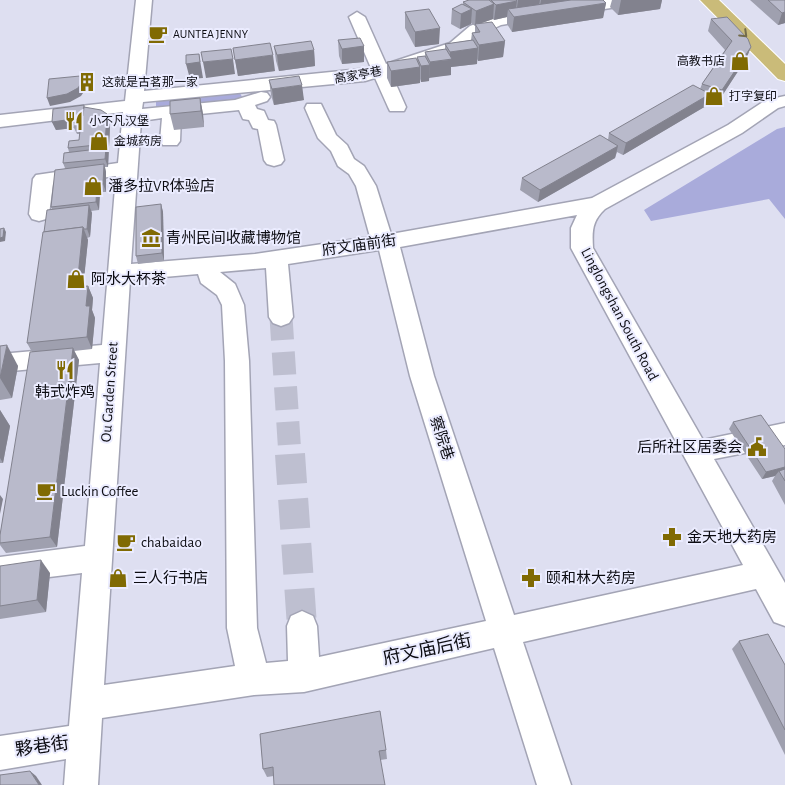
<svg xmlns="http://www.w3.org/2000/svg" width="785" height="785" viewBox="0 0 785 785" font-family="'Alegreya Sans','Noto Sans SC',sans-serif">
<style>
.green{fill:#a9abdb}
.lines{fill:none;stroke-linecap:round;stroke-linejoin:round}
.minor-tunnel-far1{stroke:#bebfd0;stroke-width:23;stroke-dasharray:23 12;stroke-linecap:butt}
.minor-tunnel{stroke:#bebfd0;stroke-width:30;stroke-dasharray:30 15;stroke-linecap:butt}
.minor-casing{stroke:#a3a4b5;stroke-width:3}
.major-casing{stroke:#fff;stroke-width:2}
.minor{fill:#fff;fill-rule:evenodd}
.major{fill:#cabb79;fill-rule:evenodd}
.wall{fill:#9fa0af}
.shaded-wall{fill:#82828e}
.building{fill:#b9bacb;stroke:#82828e}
.oneway{stroke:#746c4b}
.labels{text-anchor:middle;stroke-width:4;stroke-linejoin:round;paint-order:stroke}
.far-poi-label{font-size:12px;fill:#0c0c12;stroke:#ebecff;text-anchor:start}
.far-street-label{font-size:12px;fill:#0c0c12;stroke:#ebecff}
.poi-label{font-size:15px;fill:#0c0c12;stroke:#ebecff;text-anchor:start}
.street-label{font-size:15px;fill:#0c0c12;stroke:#ebecff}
.near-street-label{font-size:18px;fill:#0c0c12;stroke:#ebecff}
</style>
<rect width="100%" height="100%" fill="#dedff1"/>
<g class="green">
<polygon points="240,93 242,97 239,100 156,110 156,99"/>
<polygon points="785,127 785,219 769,199 651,221 644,210 777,129"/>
</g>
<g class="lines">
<polyline class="minor-tunnel-far1" points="281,317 290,456"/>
<polyline class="minor-tunnel" points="290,454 302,626"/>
<g class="minor-casing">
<path id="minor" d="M136 0H152L144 91 371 68 349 17 357 12 365 17 386 64 450 43 470 26 491 18 600 0H638L630 5 501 25 482 34 462 51 391 73 406 107 404 111H390L388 107 375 78 365 81 143 102 142 109 235 100 261 92 267 93 270 97 267 101 255 105 257 109 264 111 268 120 274 121 276 125 284 160 281 164 274 166 267 164 264 160 258 129 253 128 249 120 243 119 239 110 181 116 180 141 177 145H163L160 141 162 118 141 121 131 264 255 254 370 237 356 186 349 174 338 166 331 151 318 138 305 108 307 104H321L336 135 347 145 354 159 364 166 376 186 391 234 592 198 728 125 766 100 785 96V106L778 108 742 133 605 209C592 221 592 231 593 248L703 440 785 423V445L714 459 785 583V626L774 622 756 589 523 642 571 785H537L494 648 304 692 254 695 102 718 98 785H64L66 759 0 770V736L69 726 82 573 0 583V557L85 546 100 363 0 372V354L102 345 116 176 53 184 49 214 46 219 39 221 32 219 29 214 33 179 36 175 118 163 123 112 0 127V115L125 101ZM577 215 571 228V248L743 565 514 615 434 376 400 247ZM379 250 410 376 486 621 319 657 317 626 313 616 302 611 291 616 287 626 288 661 266 663 257 628 249 361 244 305 235 284 220 272 266 268 269 317 273 323 281 326 289 323 293 317 288 264ZM198 274 201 283 217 295 222 305 225 361 227 628 235 666 104 685 130 280Z"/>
</g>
<g class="major-casing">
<polygon id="major" points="700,0 719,0 785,64 785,81 778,79"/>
</g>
<use href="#minor" class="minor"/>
<use href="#major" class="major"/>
</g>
<g class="wall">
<polygon points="469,0 603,0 606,3 603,18 512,32 507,24 507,17 494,20 493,19 482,23 505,41 503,57 478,61 477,59 477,64 451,67 451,75 429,77 429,81 421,82 420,79 420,83 391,87 387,78 387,62 417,61 417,57 425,56 425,52 445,50 445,44 471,40 472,33 475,32 475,26 471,23 471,24 460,29 451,24 452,9 463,4 463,2"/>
<polygon points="612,0 662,0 660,9 618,15 610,7"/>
<polygon points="750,0 785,0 785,23 778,25"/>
<polygon points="405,12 439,44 415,47 405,28"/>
<polygon points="711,19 751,47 746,59 718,102 708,99 706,106 623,155 617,152 615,158 538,202 520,190 522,178 608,140 609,133 700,89 702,84 725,50 708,31"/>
<polygon points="338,40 364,46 364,62 342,64 339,56"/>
<polygon points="274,46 314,50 315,66 279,71 276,61"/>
<polygon points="233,48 275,71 238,76"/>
<polygon points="269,80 304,100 274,105 271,95"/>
<polygon points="200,98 203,114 204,127 174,130 170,114"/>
<polygon points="84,105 84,107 107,114 110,126 108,167 105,167 106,172 106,192 100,192 99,210 91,211 92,213 90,237 87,238 88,240 83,286 88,286 93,298 92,310 95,318 92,349 74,351 79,360 57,547 6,553 0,545 0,535 32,352 27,343 44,232 52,209 51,207 65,168 63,163 69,152 68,148 79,140 80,134 77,134 74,128 56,130 52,122"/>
<polygon points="161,204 163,212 164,261 138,264 136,256"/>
<polygon points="0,346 18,366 12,398 0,400"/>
<polygon points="0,410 10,426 3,463 0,463"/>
<polygon points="733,422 785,449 785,505 772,481 775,476 762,479 729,429"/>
<polygon points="0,566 50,573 46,612 0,619"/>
<polygon points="739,641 785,665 785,755 732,649"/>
<polygon points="260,734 386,750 387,759 267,777 263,769"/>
</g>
<g class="shaded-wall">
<polygon points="518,0 540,0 538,12 516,15"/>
<polygon points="541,0 593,0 539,11"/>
<polygon points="621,0 662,0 660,9 618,15"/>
<polygon points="517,1 515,16 508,9 507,17 494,20 496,5"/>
<polygon points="606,3 603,18 512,32 514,17"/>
<polygon points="494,4 493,19 476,25 475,24 475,26 476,11"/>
<polygon points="472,9 471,24 460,29 461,14"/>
<polygon points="785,12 785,23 778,25 782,13"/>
<polygon points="440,28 439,44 415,47 415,32"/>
<polygon points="505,41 503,57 478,61 479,45"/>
<polygon points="364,46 364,62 342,64 342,49"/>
<polygon points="751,47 746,59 718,102 722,90"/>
<polygon points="478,48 477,64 451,67 451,75 429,78 430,62 449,60 450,52"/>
<polygon points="314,50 315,66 279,71 277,55"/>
<polygon points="199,54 203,78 190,79 186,64"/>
<polygon points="273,55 275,71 238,76 235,60"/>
<polygon points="233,59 235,74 206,78 203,62"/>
<polygon points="430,65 429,81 421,82 421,66"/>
<polygon points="420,67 420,83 391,87 391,71"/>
<polygon points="90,75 92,79 92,87 87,87 81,96 70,102 50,106 47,98 80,80 80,76 82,82 84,79"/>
<polygon points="302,85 304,100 274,105 272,89"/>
<polygon points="710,94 706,106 623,155 626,143"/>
<polygon points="200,98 203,114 204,127 201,111"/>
<polygon points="84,105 86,113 81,121 72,122 74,128 56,130 52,122"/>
<polygon points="107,114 110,126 108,167 105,159 106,148 105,144"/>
<polygon points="618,146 615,158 538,202 540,190"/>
<polygon points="104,164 106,172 106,192 103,184"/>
<polygon points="97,184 100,192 99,210 96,202"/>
<polygon points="161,204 163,212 164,261 162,253"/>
<polygon points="89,205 92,213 90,237 87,229"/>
<polygon points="83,227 88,240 82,299 77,287"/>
<polygon points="4,228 6,232 5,241 0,242 0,238"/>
<polygon points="88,286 93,298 92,310 95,318 92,349 87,337 86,306"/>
<polygon points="7,345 18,366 12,398 0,378"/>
<polygon points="73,348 79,360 57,547 50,537"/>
<polygon points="0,410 10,426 3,463 0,458"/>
<polygon points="785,467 785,473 779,471 775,476 762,479 766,472"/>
<polygon points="0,495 3,499 0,514"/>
<polygon points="41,560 50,573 46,612 37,600"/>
<polygon points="30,771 36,776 42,785 39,785"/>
</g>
<g class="building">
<polygon points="469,0 489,0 494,4 476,11 463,2"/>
<polygon points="491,0 516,0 517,1 496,5"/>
<polygon points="571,0 603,0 606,3 514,17 508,9"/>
<polygon points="768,0 785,0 785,12 782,13"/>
<polygon points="462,4 472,9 461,14 452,9"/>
<polygon points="429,9 440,28 415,32 405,12"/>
<polygon points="727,17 748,39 751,47 722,90 702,84 732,41 711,19"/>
<polygon points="492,22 505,41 479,45 472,33 480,32 475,24"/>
<polygon points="360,38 364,46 342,49 338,40"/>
<polygon points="473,40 478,48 450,52 445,44"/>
<polygon points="311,41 314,50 277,55 274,46"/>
<polygon points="270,43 273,55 235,60 233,48"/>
<polygon points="231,49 233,59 203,62 201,52"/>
<polygon points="446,49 452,59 430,62 425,52"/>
<polygon points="199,54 200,62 186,64 186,55"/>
<polygon points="425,56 430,65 421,66 417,57"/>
<polygon points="416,58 420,67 391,71 387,62"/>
<polygon points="90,75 91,83 86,83 84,79 82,80 81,76"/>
<polygon points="80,76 80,80 84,79 78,88 67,94 47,98 49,79"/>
<polygon points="299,76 302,85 272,89 269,80"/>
<polygon points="693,85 710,94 626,143 609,133"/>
<polygon points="200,98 201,111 170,114 170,101"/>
<polygon points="84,105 83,116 73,117 73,119 52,122 53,109"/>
<polygon points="84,107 101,110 107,114 105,144 68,148 69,141 79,140 81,121 72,122 73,117 83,116"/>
<polygon points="600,135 618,146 540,190 522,178"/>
<polygon points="106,148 105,159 63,163 64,153"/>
<polygon points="104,164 103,184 97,184 96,202 51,207 55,170"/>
<polygon points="161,204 162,253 136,256 136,207"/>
<polygon points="89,205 87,229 84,229 83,227 44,232 47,210"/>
<polygon points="83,227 77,287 88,286 86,306 90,306 87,337 27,343 43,232"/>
<polygon points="4,228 3,237 0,238 0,229"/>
<polygon points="7,345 0,378 0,346"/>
<polygon points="73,348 50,537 0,543 0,535 30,352"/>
<polygon points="761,415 785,449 785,467 766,472 733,422"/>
<polygon points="785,469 785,481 779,471"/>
<polygon points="41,560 37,600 0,606 0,566"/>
<polygon points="768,634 785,665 785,730 739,641"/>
<polygon points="380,711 386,750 379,751 385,785 274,785 273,767 263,769 260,734"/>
<polygon points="30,771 39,785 0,785 0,775"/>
</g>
<defs><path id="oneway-chevron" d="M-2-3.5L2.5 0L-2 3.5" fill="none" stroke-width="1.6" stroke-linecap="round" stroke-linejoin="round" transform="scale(1.25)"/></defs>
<use class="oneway" href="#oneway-chevron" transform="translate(744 34) rotate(44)"/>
<defs>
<g id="cafe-bare" transform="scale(1.5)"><path d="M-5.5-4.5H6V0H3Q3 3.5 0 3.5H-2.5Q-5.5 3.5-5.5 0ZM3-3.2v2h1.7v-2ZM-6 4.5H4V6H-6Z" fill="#806a03" stroke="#ebecff" stroke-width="2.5" paint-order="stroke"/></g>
<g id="shop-bare" transform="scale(1.5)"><path d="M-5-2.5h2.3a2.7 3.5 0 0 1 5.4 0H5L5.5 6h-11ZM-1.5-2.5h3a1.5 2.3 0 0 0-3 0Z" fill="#806a03" stroke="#ebecff" stroke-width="2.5" paint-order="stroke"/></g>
<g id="building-bare" transform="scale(1.5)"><path d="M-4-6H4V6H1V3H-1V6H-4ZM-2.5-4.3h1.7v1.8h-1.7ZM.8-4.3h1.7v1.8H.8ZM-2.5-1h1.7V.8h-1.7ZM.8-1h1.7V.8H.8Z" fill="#806a03" stroke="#ebecff" stroke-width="2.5" paint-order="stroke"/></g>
<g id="restaurant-bare" transform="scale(1.5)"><path d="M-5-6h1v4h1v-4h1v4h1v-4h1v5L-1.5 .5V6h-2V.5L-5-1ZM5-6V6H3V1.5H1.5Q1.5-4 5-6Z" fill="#806a03" stroke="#ebecff" stroke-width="2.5" paint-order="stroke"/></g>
<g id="museum-bare" transform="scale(1.5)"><path d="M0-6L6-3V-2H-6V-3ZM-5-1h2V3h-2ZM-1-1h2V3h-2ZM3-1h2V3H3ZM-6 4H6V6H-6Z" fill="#806a03" stroke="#ebecff" stroke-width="2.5" paint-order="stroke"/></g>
<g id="civic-bare" transform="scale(1.5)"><path d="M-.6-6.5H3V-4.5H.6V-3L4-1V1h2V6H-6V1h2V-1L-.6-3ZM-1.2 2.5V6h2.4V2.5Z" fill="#806a03" stroke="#ebecff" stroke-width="2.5" paint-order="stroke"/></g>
<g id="pharmacy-bare" transform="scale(1.5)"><path d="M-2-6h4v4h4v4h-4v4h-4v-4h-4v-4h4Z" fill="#806a03" stroke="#ebecff" stroke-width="2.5" paint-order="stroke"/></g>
</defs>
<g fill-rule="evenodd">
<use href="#cafe-bare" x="158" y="34"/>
<use href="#shop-bare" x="740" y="61"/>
<use href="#building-bare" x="87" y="82"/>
<use href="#shop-bare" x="714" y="96"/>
<use href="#restaurant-bare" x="74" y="121"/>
<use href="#shop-bare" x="99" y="141"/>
<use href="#shop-bare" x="93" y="186"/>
<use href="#museum-bare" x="151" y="238"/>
<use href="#shop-bare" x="76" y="279"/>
<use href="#restaurant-bare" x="65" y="370"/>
<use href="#civic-bare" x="757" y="447"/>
<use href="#cafe-bare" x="46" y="491"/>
<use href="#pharmacy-bare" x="672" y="537"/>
<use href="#cafe-bare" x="126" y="542"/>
<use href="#shop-bare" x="118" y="578"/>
<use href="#pharmacy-bare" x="531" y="578"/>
</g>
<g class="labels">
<g class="far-poi-label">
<text x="173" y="38">AUNTEA JENNY</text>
<text x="725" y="65" text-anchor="end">高教书店</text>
<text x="102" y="86">这就是古茗那一家</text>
<text x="729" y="100">打字复印</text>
<text x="89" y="125">小不凡汉堡</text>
<text x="114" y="145">金城药房</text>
</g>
<g class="far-street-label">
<text transform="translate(358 75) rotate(-10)" y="4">高家亭巷</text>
</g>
<g class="poi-label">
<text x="108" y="191">潘多拉VR体验店</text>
<text x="166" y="243">青州民间收藏博物馆</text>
<text x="91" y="284">阿水大杯茶</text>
<text x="65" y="397" text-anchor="middle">韩式炸鸡</text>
<text x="742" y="452" text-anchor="end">后所社区居委会</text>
<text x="61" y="496">Luckin Coffee</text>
<text x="687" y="542">金天地大药房</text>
<text x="141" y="547">chabaidao</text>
<text x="133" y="583">三人行书店</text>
<text x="546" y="583">颐和林大药房</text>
</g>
<g class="street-label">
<text transform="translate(359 245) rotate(-8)" y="5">府文庙前街</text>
<text transform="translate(620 314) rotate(62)" y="5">Linglongshan South Road</text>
<text transform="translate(109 392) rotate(-86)" y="5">Ou Garden Street</text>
<text transform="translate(442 438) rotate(72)" y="5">察院巷</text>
</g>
<g class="near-street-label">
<text transform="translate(427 649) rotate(-12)" y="6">府文庙后街</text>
<text transform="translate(42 746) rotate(-8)" y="6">夥巷街</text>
</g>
</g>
</svg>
